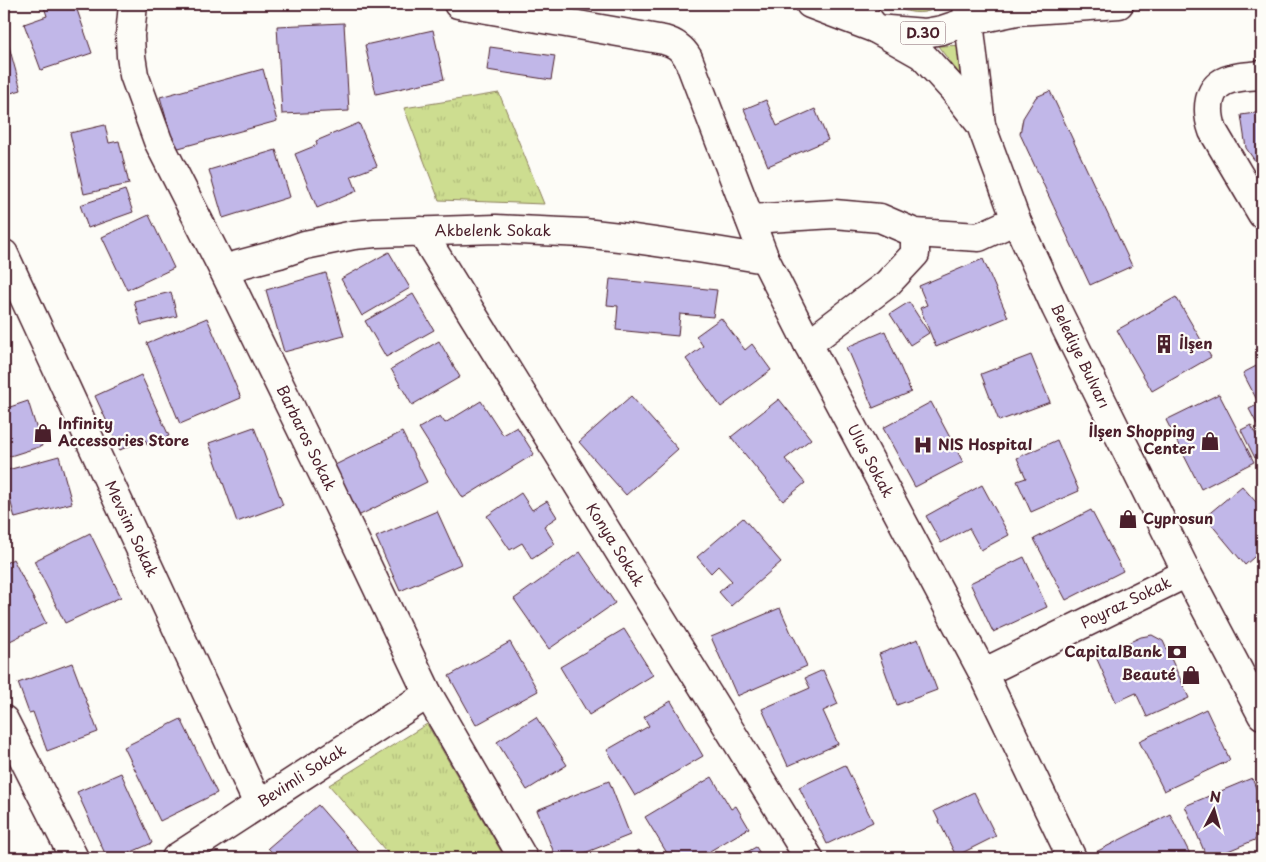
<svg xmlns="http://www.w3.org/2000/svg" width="1266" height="862" viewBox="0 0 1266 862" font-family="'Playpen Sans',sans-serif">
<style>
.green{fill:#cddd90;stroke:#8c7e5e}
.park{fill:url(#park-tufts);stroke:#8c7e5e}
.building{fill:#c1b7e8;stroke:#4a1f2b}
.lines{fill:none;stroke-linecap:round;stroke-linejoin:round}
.minor-casing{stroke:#4a1f2b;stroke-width:31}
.major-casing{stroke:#4a1f2b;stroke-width:31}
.highway-casing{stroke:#4a1f2b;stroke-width:31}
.minor{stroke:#fdfcf7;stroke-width:28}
.major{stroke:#fdfcf7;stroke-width:28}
.highway{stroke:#fdfcf7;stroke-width:28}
.labels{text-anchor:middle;stroke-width:4.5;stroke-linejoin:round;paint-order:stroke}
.shield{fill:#fdfcf7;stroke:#806168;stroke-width:1}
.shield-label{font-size:14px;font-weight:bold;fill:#4a1f2b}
.street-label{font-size:15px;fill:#4a1f2b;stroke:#fdfcf7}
.poi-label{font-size:15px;font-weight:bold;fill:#4a1f2b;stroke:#fdfcf7;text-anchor:start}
</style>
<defs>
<pattern id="park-tufts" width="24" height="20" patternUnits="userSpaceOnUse" patternTransform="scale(1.25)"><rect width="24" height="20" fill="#cddd90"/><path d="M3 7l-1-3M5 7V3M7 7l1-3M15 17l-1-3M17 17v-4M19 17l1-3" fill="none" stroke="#b2bd7c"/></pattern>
</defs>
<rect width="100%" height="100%" fill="#fdfcf7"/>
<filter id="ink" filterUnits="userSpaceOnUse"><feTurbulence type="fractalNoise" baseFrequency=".02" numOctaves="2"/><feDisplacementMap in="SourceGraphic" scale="10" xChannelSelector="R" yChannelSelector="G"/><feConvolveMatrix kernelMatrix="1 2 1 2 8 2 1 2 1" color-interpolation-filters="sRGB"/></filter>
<g filter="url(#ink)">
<g class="green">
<path d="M892 4H939C936 6 932 10 929 11 916 15 902 11 892 4Z"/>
<polygon points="969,45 980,101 938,46"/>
</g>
<g class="park">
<polygon points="499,93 544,204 439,200 404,108"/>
<polygon points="427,724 505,858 392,858 329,785"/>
</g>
<g class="building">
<polygon points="52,4 75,4 92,53 41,70 24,24 47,16 44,7"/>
<polygon points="344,23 349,111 282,114 277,26"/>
<polygon points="433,30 444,79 376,94 365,45"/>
<polygon points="4,32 5,32 21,90 4,95"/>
<polygon points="490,47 555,56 551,80 487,70"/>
<polygon points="263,69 277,121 175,149 160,97"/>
<polygon points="1050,91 1132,266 1090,285 1020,134 1023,118 1036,97"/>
<polygon points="766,100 777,126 815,109 828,140 768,166 744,109"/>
<polygon points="1262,112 1262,171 1246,148 1241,115"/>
<polygon points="359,123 377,166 351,176 357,191 317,208 295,154 317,145 316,141"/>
<polygon points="105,125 109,143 119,141 129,184 84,194 70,133"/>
<polygon points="276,150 290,197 223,218 209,170"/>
<polygon points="125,190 133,212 88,228 80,205"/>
<polygon points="149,215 174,268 127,290 102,237"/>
<polygon points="389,252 410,288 362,316 341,279"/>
<polygon points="983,259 1008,317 936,347 920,308 927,305 919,286"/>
<polygon points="326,273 344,336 284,352 266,290"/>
<polygon points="610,279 717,290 713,317 680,314 678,336 616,330 618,306 607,305"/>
<polygon points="171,292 177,316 141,325 134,301"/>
<polygon points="413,294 434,330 386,357 365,321"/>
<polygon points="1176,297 1211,357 1152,391 1117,330"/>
<polygon points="909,302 929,333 910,345 890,314"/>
<polygon points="207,318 241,398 180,424 147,343"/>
<polygon points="721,318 745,350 752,344 771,370 721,407 686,359 703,346 696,336"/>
<polygon points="885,331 911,392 873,408 847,347"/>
<polygon points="439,341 460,377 412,405 391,369"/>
<polygon points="1031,355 1050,402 999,421 981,374"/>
<polygon points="1262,363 1262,427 1259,428 1249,409 1259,404 1243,373"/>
<polygon points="141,375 169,436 147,445 145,439 120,450 95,396"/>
<polygon points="1219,394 1254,462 1201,489 1166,420"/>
<polygon points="631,396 678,449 626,495 579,442"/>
<polygon points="779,399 811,439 785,459 805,483 783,501 731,437"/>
<polygon points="28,401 42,446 4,458 4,409"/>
<polygon points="481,401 503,435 517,427 534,454 463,498 419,428 440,416 445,423"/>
<polygon points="931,402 963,462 915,487 883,428"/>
<polygon points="1251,425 1257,437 1262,435 1262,454 1255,458 1241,430"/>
<polygon points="254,427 283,505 237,522 209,443"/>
<polygon points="402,432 427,482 358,516 333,466"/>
<polygon points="1057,440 1079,491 1031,512 1017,481 1026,478 1017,458"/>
<polygon points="59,456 72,503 15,518 4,477 4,471"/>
<polygon points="982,485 1009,535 981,550 969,528 941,543 926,516"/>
<polygon points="1242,486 1262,509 1262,550 1245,565 1205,517"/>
<polygon points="521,493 532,510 547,501 557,517 544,526 555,544 532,559 522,543 510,550 487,516"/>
<polygon points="1091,510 1123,571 1066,600 1034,539"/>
<polygon points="437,511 461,564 400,591 376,537"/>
<polygon points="743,518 781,562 731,606 719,592 732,581 718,566 711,573 697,557"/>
<polygon points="90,533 121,597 65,623 34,561"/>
<polygon points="580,552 615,603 549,649 514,599"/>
<polygon points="1024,557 1047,607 993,632 970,583"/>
<polygon points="13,559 46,623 4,644 4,564"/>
<polygon points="1262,580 1262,591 1257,584"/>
<polygon points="780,608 792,635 793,635 807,666 737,696 711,637"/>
<polygon points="624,629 653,675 589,715 560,667"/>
<polygon points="1152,635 1163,641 1189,698 1147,717 1136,693 1116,702 1096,657 1141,637"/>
<polygon points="918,639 937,690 897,705 879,654"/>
<polygon points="510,642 538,691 476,725 449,676"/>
<polygon points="72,663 98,732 47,751 33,712 29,713 18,683"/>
<polygon points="823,670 838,704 823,711 838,744 788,766 762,709 810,688 805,678"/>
<polygon points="671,701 703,756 635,796 607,750 649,726 644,717"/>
<polygon points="1206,709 1230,760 1164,791 1139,741"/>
<polygon points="536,717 567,765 527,790 497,742"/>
<polygon points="181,719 217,793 160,821 124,747"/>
<polygon points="845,765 873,822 827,844 799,787"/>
<polygon points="121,773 152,843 118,858 107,858 77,792"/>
<polygon points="712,777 731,809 736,806 749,828 698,858 670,858 645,817"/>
<polygon points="1252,778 1262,803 1262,837 1211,858 1207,858 1185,806"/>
<polygon points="609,781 630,835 572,858 556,858 537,810"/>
<polygon points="974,792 996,836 956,856 934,811"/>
<polygon points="318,805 364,858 277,858 268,848"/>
<polygon points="1170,814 1192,858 1094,858 1092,854"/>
<polygon points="756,847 763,858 736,858"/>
<polygon points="639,850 644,858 625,858"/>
</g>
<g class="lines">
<g class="minor-casing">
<g id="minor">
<polyline points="133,4 130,36 131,56 134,75 158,141 223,269 331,490 428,694 523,858"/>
<path d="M458 4 664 40C675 43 682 48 688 58L765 259 808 344 983 673 1072 858"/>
<path d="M1262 75C1252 76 1241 76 1231 79 1206 85 1206 111 1213 131L1262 214"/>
<polyline points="750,219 834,214 880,218 915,233 979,237 1016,220"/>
<polyline points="421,231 809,858"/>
<polyline points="4,254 258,804"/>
<polyline points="223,269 279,254 305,245 354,235 375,233 496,229 584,233 628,238 704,249 765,259"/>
<polyline points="808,344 887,284 915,254 915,233"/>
<polyline points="983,673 1187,573"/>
<polyline points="4,720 74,858"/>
<polyline points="176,858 428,694"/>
</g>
</g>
<g class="major-casing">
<g id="major">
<polyline points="856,4 876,29 922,55 953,89 981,125"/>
<polyline points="967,4 981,125 1016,220 1056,308 1187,573 1262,715"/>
</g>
</g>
<g class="highway-casing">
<polyline id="highway" points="810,4 876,29 925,33 942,30 969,21 1017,11 1119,4"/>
</g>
<use href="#minor" class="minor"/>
<use href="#major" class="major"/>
<use href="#highway" class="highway"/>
</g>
</g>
<defs>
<g id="building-bare" transform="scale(1.5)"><path d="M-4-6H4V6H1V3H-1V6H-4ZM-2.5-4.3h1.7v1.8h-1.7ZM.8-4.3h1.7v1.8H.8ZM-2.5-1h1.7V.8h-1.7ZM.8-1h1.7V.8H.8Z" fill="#4a1f2b" stroke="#fdfcf7" stroke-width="2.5" paint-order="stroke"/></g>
<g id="shop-bare" transform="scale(1.5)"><path d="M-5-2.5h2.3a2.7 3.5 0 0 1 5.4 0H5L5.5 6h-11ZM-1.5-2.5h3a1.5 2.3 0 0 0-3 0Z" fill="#4a1f2b" stroke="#fdfcf7" stroke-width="2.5" paint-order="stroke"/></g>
<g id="hospital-bare" transform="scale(1.5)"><path d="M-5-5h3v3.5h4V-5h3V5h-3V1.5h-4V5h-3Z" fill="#4a1f2b" stroke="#fdfcf7" stroke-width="2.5" paint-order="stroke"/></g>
<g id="bank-bare" transform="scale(1.5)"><path d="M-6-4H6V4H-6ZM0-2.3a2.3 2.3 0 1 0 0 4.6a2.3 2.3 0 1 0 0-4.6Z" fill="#4a1f2b" stroke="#fdfcf7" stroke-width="2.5" paint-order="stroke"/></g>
</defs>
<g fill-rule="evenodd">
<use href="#building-bare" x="1164" y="344"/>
<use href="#shop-bare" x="43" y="433"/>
<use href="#shop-bare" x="1210" y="441"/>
<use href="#hospital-bare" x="923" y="445"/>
<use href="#shop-bare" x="1128" y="519"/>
<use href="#bank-bare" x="1177" y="652"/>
<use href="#shop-bare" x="1191" y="675"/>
</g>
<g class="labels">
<rect class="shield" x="900.5" y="21.5" width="45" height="23" rx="4"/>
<g class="shield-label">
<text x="923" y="38">D.30</text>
</g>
<g class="street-label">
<text x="493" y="236">Akbelenk Sokak</text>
<text transform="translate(1080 356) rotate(64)" y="5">Belediye Bulvarı</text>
<text transform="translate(306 438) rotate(64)" y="5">Barbaros Sokak</text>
<text transform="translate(870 461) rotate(62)" y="5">Ulus Sokak</text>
<text transform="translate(131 529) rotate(65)" y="5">Mevsim Sokak</text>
<text transform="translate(615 545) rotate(58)" y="5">Konya Sokak</text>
<text transform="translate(1126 603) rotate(-26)" y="5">Poyraz Sokak</text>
<text transform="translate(302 776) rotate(-33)" y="5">Bevimli Sokak</text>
</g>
<g class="poi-label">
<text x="1179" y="349">İlşen</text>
<text x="58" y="429">Infinity<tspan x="58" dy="17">Accessories Store</tspan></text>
<text x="1195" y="437" text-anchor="end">İlşen Shopping<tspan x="1195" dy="17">Center</tspan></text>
<text x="938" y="450">NIS Hospital</text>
<text x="1143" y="524">Cyprosun</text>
<text x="1162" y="657" text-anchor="end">CapitalBank</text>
<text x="1176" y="680" text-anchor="end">Beauté</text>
</g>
</g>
<rect width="1266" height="862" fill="none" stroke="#fdfcf7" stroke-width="20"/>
<rect x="10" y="10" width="1246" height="842" fill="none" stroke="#4a1f2b" stroke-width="2" filter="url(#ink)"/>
<g transform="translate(1214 810) rotate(6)" stroke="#fdfcf7" stroke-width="4" paint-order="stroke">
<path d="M0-4L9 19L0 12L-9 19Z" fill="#4a1f2b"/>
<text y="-8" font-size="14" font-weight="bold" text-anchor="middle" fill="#4a1f2b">N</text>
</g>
</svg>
